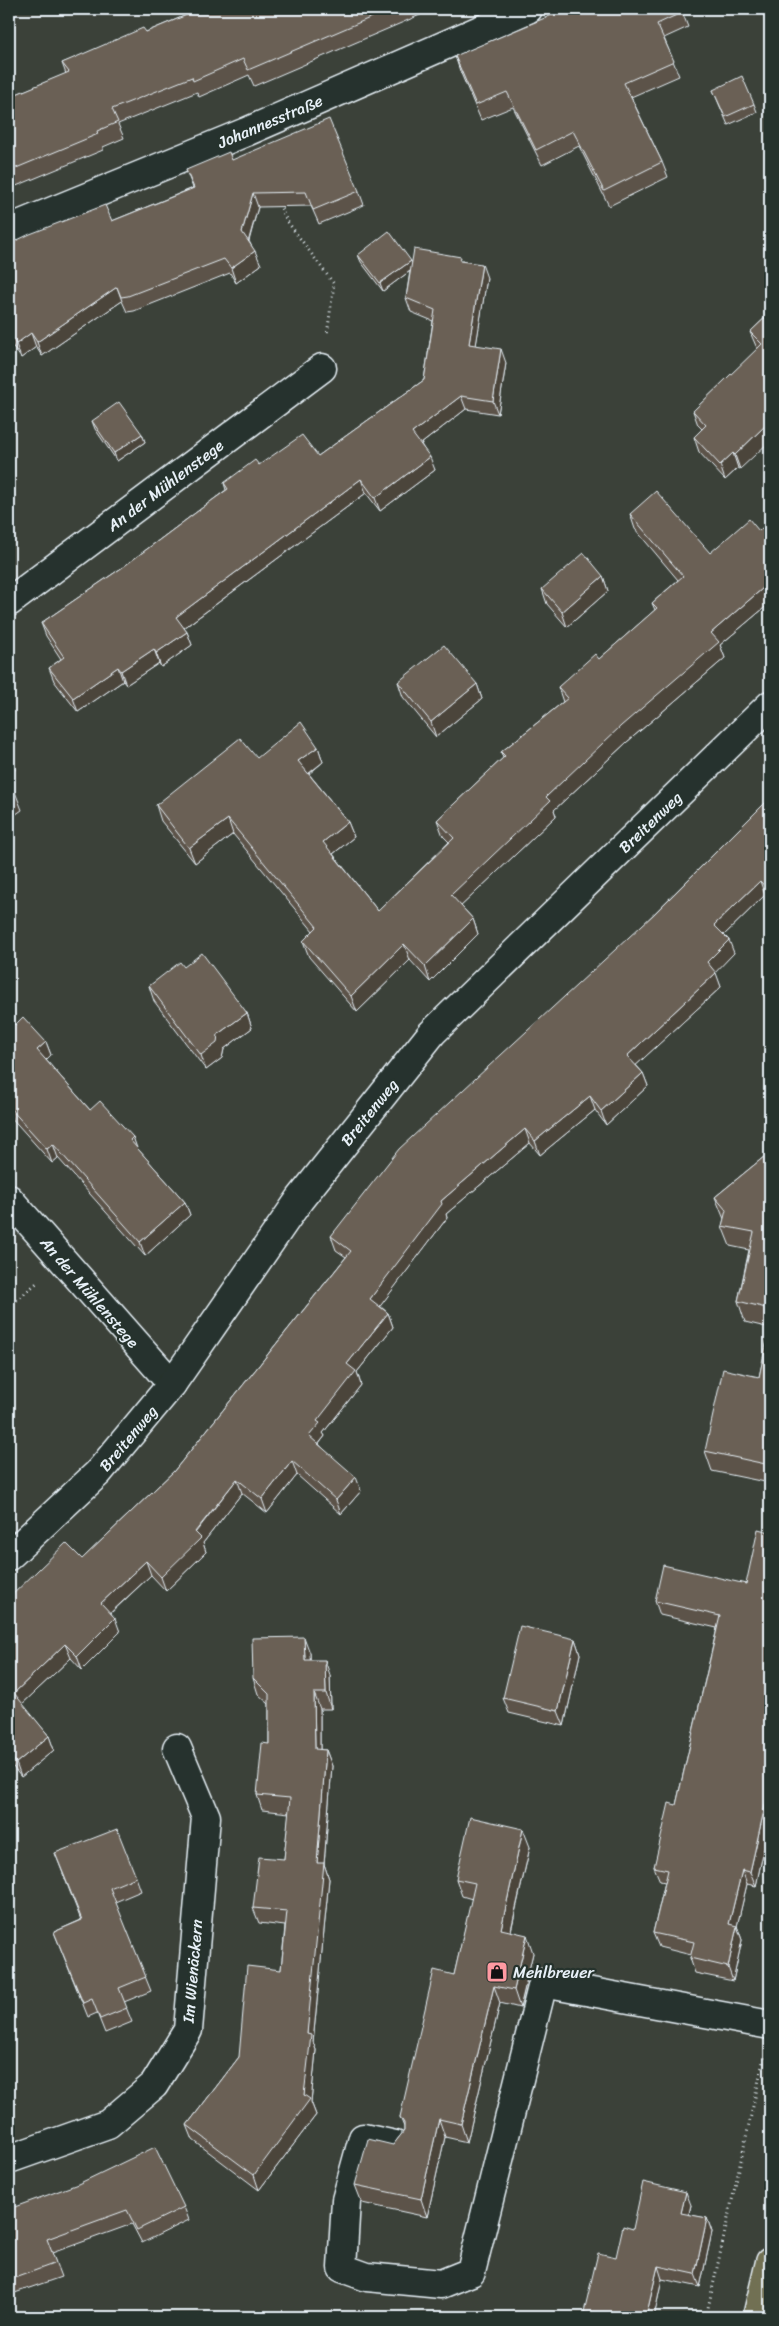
<svg xmlns="http://www.w3.org/2000/svg" width="779" height="2326" viewBox="0 0 779 2326" font-family="Sriracha,sans-serif">
<style>
.lines{fill:none;stroke-linecap:round;stroke-linejoin:round}
.minor-casing{stroke:#e8f1f8;stroke-width:31}
.major-casing{stroke:#e8f1f8;stroke-width:31}
.path{stroke:#e8f1f8;stroke-width:3;stroke-dasharray:1 4;stroke-linecap:butt}
.minor{stroke:#26332d;stroke-width:28}
.major{stroke:#716f52;stroke-width:28}
.wall{fill:#5c5348;stroke:#e8f1f8}
.shaded-wall{fill:#4b443b;stroke:#e8f1f8}
.building{fill:#6b6154;stroke:#e8f1f8}
.labels{text-anchor:middle;stroke-width:4.5;stroke-linejoin:round;paint-order:stroke}
.street-label{font-size:16px;fill:#e8f1f8;stroke:#26332d}
.poi-label{font-size:16px;fill:#e8f1f8;stroke:#26332d;text-anchor:start}
</style>
<rect width="100%" height="100%" fill="#3b4139"/>
<filter id="ink" filterUnits="userSpaceOnUse"><feTurbulence type="fractalNoise" baseFrequency=".02" numOctaves="2"/><feDisplacementMap in="SourceGraphic" scale="10" xChannelSelector="R" yChannelSelector="G"/><feConvolveMatrix kernelMatrix="1 2 1 2 8 2 1 2 1" color-interpolation-filters="sRGB"/></filter>
<g filter="url(#ink)">
<g class="lines">
<g class="minor-casing">
<g id="minor">
<polyline points="9,229 246,132 528,9"/>
<polyline points="9,602 322,368"/>
<polyline points="9,1199 172,1384"/>
<polyline points="9,1556 98,1473 172,1384 300,1199 432,1033 770,705"/>
<polyline points="395,2145 363,2138 346,2200 342,2268 367,2277 441,2284 471,2272 543,1983 770,2025"/>
<polyline points="9,2159 108,2124 154,2085 188,2030 206,1817 177,1748"/>
</g>
</g>
<g class="major-casing">
<polyline id="major" points="757,2317 770,2262"/>
</g>
<g class="path">
<polyline points="279,204 287,221 334,284 327,335"/>
<polyline points="9,1307 39,1281"/>
<polyline points="706,2317 764,2057"/>
</g>
<use href="#minor" class="minor"/>
<use href="#major" class="major"/>
</g>
<g class="wall">
<polygon points="201,9 434,9 254,86 249,75 199,97 197,92 118,124 124,138 103,147 103,150 9,189 9,97 66,74 62,63 146,32"/>
<polygon points="681,9 688,27 664,38 679,76 631,97 662,162 668,177 609,206 579,146 542,165 513,107 481,120 460,71 455,56"/>
<polygon points="713,90 754,104 757,112 728,125"/>
<polygon points="232,160 359,191 364,205 319,224 311,206 258,207 249,241 261,265 236,283 230,273 134,311 127,312 122,301 42,356 36,347 21,358 9,341 9,244 112,221 193,188 186,170"/>
<polygon points="358,255 412,263 463,261 487,278 476,345 506,363 498,414 466,409 421,444 435,470 380,511 366,493 184,628 187,632 192,645 161,667 159,663 126,685 123,681 78,712 54,681 49,668 61,659 46,636 41,623 123,567 214,499 226,490 224,483 259,465 318,456 424,380 433,321 411,312 406,298 410,271 383,291 361,262"/>
<polygon points="770,313 740,469 738,468 725,480 699,452 694,437 702,429 698,425 693,411 758,349 756,346 750,332"/>
<polygon points="92,421 142,434 145,442 117,461 95,429"/>
<polygon points="630,514 710,553 759,531 770,521 770,603 720,645 725,658 627,742 554,810 556,816 461,906 473,919 478,934 430,982 410,960 357,1012 309,957 303,941 313,931 233,834 195,863 161,821 156,805 257,758 318,747 323,762 309,774 348,822 354,837 333,854 378,911 449,842 443,836 437,820 503,758 501,752 563,702 558,687 599,659 655,610 652,603 678,580 635,529"/>
<polygon points="603,576 608,591 567,627 547,604 542,589"/>
<polygon points="398,682 477,684 482,699 436,737 403,697"/>
<polygon points="770,798 770,900 765,895 724,935 734,953 715,972 721,987 636,1065 643,1073 648,1086 606,1125 595,1110 540,1155 530,1143 446,1214 447,1218 380,1306 388,1313 393,1327 357,1372 361,1385 323,1433 325,1436 319,1444 361,1491 341,1514 297,1475 267,1513 242,1493 203,1543 206,1552 166,1591 151,1575 111,1613 120,1632 82,1670 71,1658 22,1704 49,1736 54,1750 21,1777 9,1762 9,1598 82,1559 174,1471 346,1257 336,1250 331,1236"/>
<polygon points="184,967 247,1013 252,1028 224,1049 222,1058 206,1070 154,1001 149,986"/>
<polygon points="9,1018 15,1025 46,1042 51,1055 46,1060 90,1110 133,1137 136,1147 185,1202 190,1215 145,1256 58,1158 52,1163 9,1115"/>
<polygon points="770,1152 770,1483 712,1471 705,1451 759,1377 770,1328 745,1322 738,1301 749,1250 730,1246 722,1226 724,1219 715,1197"/>
<polygon points="770,1532 770,1821 756,1886 747,1884 737,1926 742,1940 733,1981 695,1973 690,1958 691,1955 659,1947 653,1933 665,1882 660,1881 654,1867 676,1805 717,1628 660,1615 655,1601 746,1584"/>
<polygon points="575,1639 580,1654 564,1726 509,1713 503,1698"/>
<polygon points="310,1653 310,1660 330,1675 331,1709 320,1709 320,1750 326,1750 332,1766 324,1864 329,1879 313,2042 316,2050 311,2102 316,2115 259,2190 193,2140 187,2125 239,2057 281,1970 285,1926 259,1923 253,1908 284,1859 289,1813 262,1810 257,1795 269,1744 269,1704 258,1694 253,1678"/>
<polygon points="530,1847 511,1931 533,1953 520,2008 500,2003 467,2142 445,2137 427,2217 362,2203 355,2185 393,2145 404,2131 404,2127 400,2117 454,1975 472,1899 462,1896 456,1879"/>
<polygon points="55,1853 136,1877 141,1891 115,1902 151,1991 124,2002 132,2022 105,2033 97,2013 88,2017 54,1932 81,1920"/>
<polygon points="691,2205 689,2215 707,2218 712,2232 700,2287 662,2279 654,2317 586,2317 584,2312 633,2229"/>
<polygon points="184,2207 189,2220 142,2243 132,2224 52,2253 61,2277 9,2295 9,2209"/>
</g>
<g class="shaded-wall">
<polygon points="253,193 258,207 247,246 242,232"/>
<polygon points="255,251 261,265 236,283 231,268"/>
<polygon points="411,261 414,268 383,291 380,283"/>
<polygon points="482,264 487,278 474,358 469,344"/>
<polygon points="117,287 122,301 42,356 37,342"/>
<polygon points="31,333 36,347 21,358 16,344"/>
<polygon points="501,349 506,363 498,414 493,401"/>
<polygon points="461,396 466,409 417,447 412,433"/>
<polygon points="770,421 770,441 740,469 735,455"/>
<polygon points="142,434 145,442 117,461 114,453"/>
<polygon points="733,453 738,468 725,480 720,465"/>
<polygon points="430,457 435,470 380,511 375,498"/>
<polygon points="361,479 366,493 181,630 176,617"/>
<polygon points="603,576 608,591 567,627 562,612"/>
<polygon points="770,582 770,603 720,645 725,658 627,742 554,810 556,816 457,910 451,895 546,797 711,633"/>
<polygon points="187,632 192,645 161,667 156,653"/>
<polygon points="154,649 159,663 126,685 121,671"/>
<polygon points="118,667 123,681 78,712 73,698"/>
<polygon points="477,684 482,699 436,737 431,722"/>
<polygon points="318,747 323,762 304,777 298,761"/>
<polygon points="9,753 15,770 9,775"/>
<polygon points="15,792 22,810 9,819 9,795"/>
<polygon points="228,819 233,834 195,863 189,848"/>
<polygon points="348,822 354,837 328,858 323,842"/>
<polygon points="760,881 765,895 720,939 714,925"/>
<polygon points="473,919 478,934 430,982 425,966"/>
<polygon points="729,940 734,953 712,976 707,962"/>
<polygon points="404,944 410,960 357,1012 351,996"/>
<polygon points="716,973 721,987 632,1069 627,1056"/>
<polygon points="247,1013 252,1028 224,1049 222,1058 206,1070 201,1055 218,1034"/>
<polygon points="46,1042 51,1055 42,1064 37,1050"/>
<polygon points="643,1073 648,1086 606,1125 601,1111"/>
<polygon points="590,1096 595,1110 540,1155 535,1141"/>
<polygon points="525,1129 530,1143 446,1214 447,1218 375,1313 370,1299 441,1201"/>
<polygon points="133,1137 138,1151 130,1140"/>
<polygon points="53,1144 58,1158 52,1163 47,1149"/>
<polygon points="185,1202 190,1215 145,1256 140,1242"/>
<polygon points="388,1313 393,1327 357,1372 361,1385 323,1433 325,1436 314,1450 309,1436 347,1364"/>
<polygon points="292,1461 297,1475 267,1513 262,1499"/>
<polygon points="356,1477 361,1491 341,1514 336,1500"/>
<polygon points="237,1479 242,1493 203,1543 206,1552 166,1591 161,1577"/>
<polygon points="146,1561 151,1575 106,1617 101,1603"/>
<polygon points="115,1618 120,1632 82,1670 77,1656"/>
<polygon points="304,1637 310,1653 311,1676 305,1660"/>
<polygon points="575,1639 580,1654 564,1726 558,1711"/>
<polygon points="65,1644 71,1658 19,1707 14,1693"/>
<polygon points="325,1660 330,1675 331,1709 326,1693"/>
<polygon points="314,1693 320,1709 320,1765 315,1749"/>
<polygon points="49,1736 54,1750 21,1777 16,1763"/>
<polygon points="326,1750 332,1766 324,1864 329,1879 313,2042 316,2050 311,2102 316,2115 259,2190 254,2175 304,2095 307,2034 317,1863"/>
<polygon points="770,1784 770,1821 756,1886 750,1872"/>
<polygon points="523,1829 530,1847 507,1947 501,1929"/>
<polygon points="742,1870 747,1884 734,1939 729,1924"/>
<polygon points="737,1926 742,1940 733,1981 728,1967"/>
<polygon points="527,1935 533,1953 520,2008 514,1990"/>
<polygon points="494,1986 500,2003 467,2142 461,2124"/>
<polygon points="439,2119 445,2137 427,2217 421,2199"/>
<polygon points="686,2192 691,2205 686,2226 681,2213"/>
<polygon points="707,2218 712,2232 700,2287 695,2274"/>
<polygon points="658,2266 662,2279 654,2317 646,2317"/>
</g>
<g class="building">
<polygon points="201,9 391,9 248,70 243,59 193,81 192,77 112,109 118,122 97,131 98,134 9,171 9,97 69,72 62,63 143,28 146,32"/>
<polygon points="566,9 681,9 683,12 657,24 674,61 624,83 662,162 604,191 573,131 536,150 507,92 476,105 455,56"/>
<polygon points="742,76 754,104 725,117 713,90"/>
<polygon points="329,119 359,191 313,210 306,192 253,193 242,232 255,251 231,268 224,259 128,296 121,297 117,287 37,342 31,333 16,344 9,334 9,244 30,234 105,205 112,221 194,188 186,170 229,152 232,160"/>
<polygon points="389,231 411,261 380,283 358,255"/>
<polygon points="414,249 461,257 460,261 482,264 469,344 501,349 493,401 461,396 412,433 430,457 375,498 361,479 176,617 187,632 156,653 154,649 121,671 118,667 73,698 49,668 64,657 41,623 123,567 214,499 228,489 224,483 255,460 259,465 302,435 318,456 424,380 435,310 406,298"/>
<polygon points="770,313 770,421 735,455 733,453 720,465 694,437 706,425 693,411 762,344 750,332"/>
<polygon points="119,402 142,434 114,453 92,421"/>
<polygon points="656,491 710,553 749,519 759,531 770,521 770,582 711,633 719,642 621,726 546,797 550,801 451,895 473,919 425,966 404,944 351,996 303,941 317,927 228,819 189,848 156,805 240,738 257,758 301,722 318,747 298,761 348,822 323,842 378,911 454,838 437,820 505,756 501,752 568,698 558,687 595,654 599,659 657,608 652,603 683,576 630,514"/>
<polygon points="584,553 603,576 562,612 542,589"/>
<polygon points="444,645 477,684 431,722 398,682"/>
<polygon points="9,784 15,792 9,795"/>
<polygon points="770,798 770,892 760,881 714,925 729,940 707,962 716,973 627,1056 643,1073 601,1111 590,1096 535,1141 525,1129 441,1201 442,1204 370,1299 388,1313 347,1364 356,1371 317,1421 320,1423 309,1436 356,1477 336,1500 292,1461 262,1499 237,1479 195,1532 201,1538 161,1577 146,1561 101,1603 115,1618 77,1656 65,1644 14,1693 49,1736 16,1763 9,1754 9,1598 66,1543 82,1559 174,1471 351,1251 331,1236 399,1149 654,914"/>
<polygon points="202,953 247,1013 218,1034 217,1043 201,1055 149,986 180,962 184,967"/>
<polygon points="23,1017 46,1042 37,1050 90,1110 100,1101 133,1137 130,1140 185,1202 140,1242 53,1144 47,1149 9,1107 9,1018 15,1025"/>
<polygon points="770,1152 770,1309 738,1301 754,1232 722,1226 726,1210 715,1197"/>
<polygon points="770,1326 770,1465 705,1451 723,1369 759,1377"/>
<polygon points="758,1529 770,1532 770,1784 750,1872 742,1870 729,1924 737,1926 728,1967 690,1958 694,1942 653,1933 668,1870 654,1867 669,1803 676,1805 720,1616 655,1601 663,1565 746,1584"/>
<polygon points="520,1626 575,1639 558,1711 503,1698"/>
<polygon points="304,1637 305,1660 325,1660 326,1693 314,1693 315,1749 326,1750 317,1863 324,1863 307,2034 311,2035 304,2095 310,2099 254,2175 187,2125 239,2057 247,1966 281,1970 287,1911 253,1908 259,1857 284,1859 290,1798 257,1795 262,1743 269,1744 269,1694 253,1678 252,1638"/>
<polygon points="470,1817 523,1829 501,1929 527,1935 514,1990 494,1986 461,2124 439,2119 421,2199 355,2185 368,2139 393,2145 404,2131 404,2123 400,2117 434,1970 454,1975 475,1883 456,1879"/>
<polygon points="117,1829 136,1877 110,1888 146,1977 119,1988 127,2008 100,2019 92,1999 83,2003 54,1932 82,1920 55,1853"/>
<polygon points="155,2147 184,2207 137,2230 127,2210 47,2239 56,2263 9,2280 9,2209 78,2184"/>
<polygon points="643,2182 686,2192 681,2213 707,2218 695,2274 658,2266 646,2317 597,2317 598,2315 584,2312 598,2253 616,2257 623,2226 633,2229"/>
</g>
</g>
<defs>
<g id="shop-square" transform="scale(1.125)"><rect x="-9" y="-9" width="18" height="18" rx="4" fill="#ff9aa2" stroke="#26332d"/><path d="M-5-2.5h2.3a2.7 3.5 0 0 1 5.4 0H5L5.5 6h-11ZM-1.5-2.5h3a1.5 2.3 0 0 0-3 0Z" fill="#111"/></g>
</defs>
<g fill-rule="evenodd">
<use href="#shop-square" x="497" y="1972"/>
</g>
<g class="labels">
<g class="street-label">
<text transform="translate(270 121) rotate(-23)" y="6">Johannesstraße</text>
<text transform="translate(165 485) rotate(-37)" y="6">An der Mühlenstege</text>
<text transform="translate(650 822) rotate(-44)" y="6">Breitenweg</text>
<text transform="translate(369 1112) rotate(-51)" y="6">Breitenweg</text>
<text transform="translate(90 1292) rotate(49)" y="6">An der Mühlenstege</text>
<text transform="translate(128 1438) rotate(-50)" y="6">Breitenweg</text>
<text transform="translate(192 1971) rotate(-85)" y="6">Im Wienäckern</text>
</g>
<g class="poi-label">
<text x="513" y="1978">Mehlbreuer</text>
</g>
</g>
<rect width="779" height="2326" fill="none" stroke="#26332d" stroke-width="30"/>
<rect x="15" y="15" width="749" height="2296" fill="none" stroke="#e8f1f8" stroke-width="2" filter="url(#ink)"/>
</svg>
